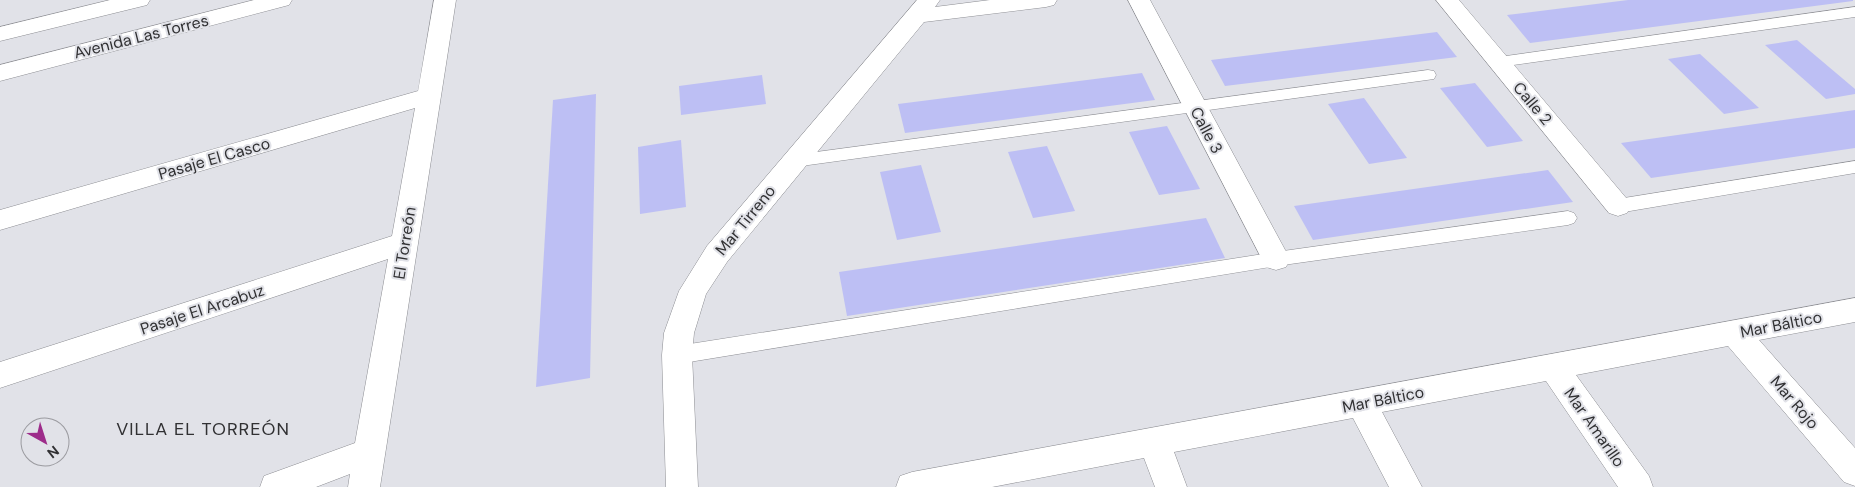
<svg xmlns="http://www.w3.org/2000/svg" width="1855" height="487" viewBox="0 0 1855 487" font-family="'DM Sans',sans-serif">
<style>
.building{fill:#bdbff4}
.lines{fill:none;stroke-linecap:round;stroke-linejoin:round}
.lane-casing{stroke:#8c8d92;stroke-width:1}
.street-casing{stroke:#8c8d92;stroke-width:1}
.secondary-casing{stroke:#8c8d92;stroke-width:1}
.lane{fill:#fff;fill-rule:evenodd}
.street{fill:#fff;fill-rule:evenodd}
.secondary{fill:#fff;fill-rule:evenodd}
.labels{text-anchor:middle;stroke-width:4;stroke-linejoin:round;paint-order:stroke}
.street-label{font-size:16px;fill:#313133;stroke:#e1e2e8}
.neighbourhood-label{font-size:18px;letter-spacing:1px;fill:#313133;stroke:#e1e2e8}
</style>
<rect width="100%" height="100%" fill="#e1e2e8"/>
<g class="building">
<polygon points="1628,0 1853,0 1853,1 1530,43 1507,15"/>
<polygon points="1437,32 1457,57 1225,86 1211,60"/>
<polygon points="1797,40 1855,89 1855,94 1826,99 1765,45"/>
<polygon points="1700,54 1759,108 1724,114 1668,59"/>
<polygon points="1142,73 1155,100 905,133 898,104"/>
<polygon points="762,75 766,104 681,115 679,86"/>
<polygon points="1475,83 1523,141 1487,147 1440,88"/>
<polygon points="596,94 590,378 536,387 553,100"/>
<polygon points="1364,98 1407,158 1369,164 1328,104"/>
<polygon points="1855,110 1855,148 1651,178 1621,143"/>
<polygon points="1167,126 1200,189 1159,195 1129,132"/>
<polygon points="681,140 686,207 640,214 638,147"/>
<polygon points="1047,146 1075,211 1033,218 1008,152"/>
<polygon points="921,165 941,232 897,240 880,172"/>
<polygon points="1548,170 1573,202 1313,240 1294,206"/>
<polygon points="1206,218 1225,258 847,316 839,272"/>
</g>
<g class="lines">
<g class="lane-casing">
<g id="lane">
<polygon points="1855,7 1855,17 1499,67 1493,66 1491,62 1493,58 1499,57"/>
<polygon points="1428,70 1434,71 1436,75 1434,79 794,167 788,165 785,161 788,157 794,155"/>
<polygon points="1855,161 1855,173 1618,213 1612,211 1609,206 1612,201 1618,199"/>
<polygon points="1568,211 1574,213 1577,218 1574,223 1568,225 1276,266 677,364 670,361 667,355 670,349 677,346 1276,252"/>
</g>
</g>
<g class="street-casing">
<g id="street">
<polygon points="434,0 456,0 380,487 348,487 350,474 316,487 260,487 264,476 355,443 388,259 0,388 0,362 392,236 415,108 0,230 0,210 418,91"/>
<polygon points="917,0 940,0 935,7 990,0 1057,0 1054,5 1046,7 924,22 727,262 706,294 694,333 692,355 698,487 666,487 662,355 664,333 679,291 707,246"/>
<polygon points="1128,0 1150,0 1290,259 1286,267 1276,270 1266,267"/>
<polygon points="1436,0 1459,0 1627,199 1631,206 1627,213 1618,216 1609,213"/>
<polygon points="1855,298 1855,322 1759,340 1855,448 1855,486 1844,482 1728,346 1576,375 1649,476 1653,487 1618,487 1546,381 1382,412 1422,487 1389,487 1353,418 1174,452 1187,487 1155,487 1144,458 992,487 896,487 900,476 912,472"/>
</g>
</g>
<g class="secondary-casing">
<g id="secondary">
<polygon points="110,0 150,0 147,5 0,41 0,27"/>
<polygon points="254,0 292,0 289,5 0,81 0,65"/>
</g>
</g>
<use href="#lane" class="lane"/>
<use href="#street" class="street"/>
<use href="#secondary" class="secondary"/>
</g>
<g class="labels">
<g class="street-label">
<text transform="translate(141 36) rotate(-14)" y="6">Avenida Las Torres</text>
<text transform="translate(1533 103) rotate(50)" y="6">Calle 2</text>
<text transform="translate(1207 130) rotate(62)" y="6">Calle 3</text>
<text transform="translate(214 158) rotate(-16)" y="6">Pasaje El Casco</text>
<text transform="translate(745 220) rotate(-51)" y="6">Mar Tirreno</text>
<text transform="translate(404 243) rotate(-81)" y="6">El Torreón</text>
<text transform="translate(202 309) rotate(-18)" y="6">Pasaje El Arcabuz</text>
<text transform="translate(1781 324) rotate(-11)" y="6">Mar Báltico</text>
<text transform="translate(1383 399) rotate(-11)" y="6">Mar Báltico</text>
<text transform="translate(1795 402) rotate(49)" y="6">Mar Rojo</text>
<text transform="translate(1595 427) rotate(55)" y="6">Mar Amarillo</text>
</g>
<g class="neighbourhood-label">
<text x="203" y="435">VILLA EL TORREÓN</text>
</g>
</g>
<g transform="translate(45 442) rotate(141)"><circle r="24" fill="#e1e2e8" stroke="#9b9ba0"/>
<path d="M0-4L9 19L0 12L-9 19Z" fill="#9d2c8a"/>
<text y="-8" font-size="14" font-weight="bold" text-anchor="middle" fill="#313133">N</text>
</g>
</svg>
